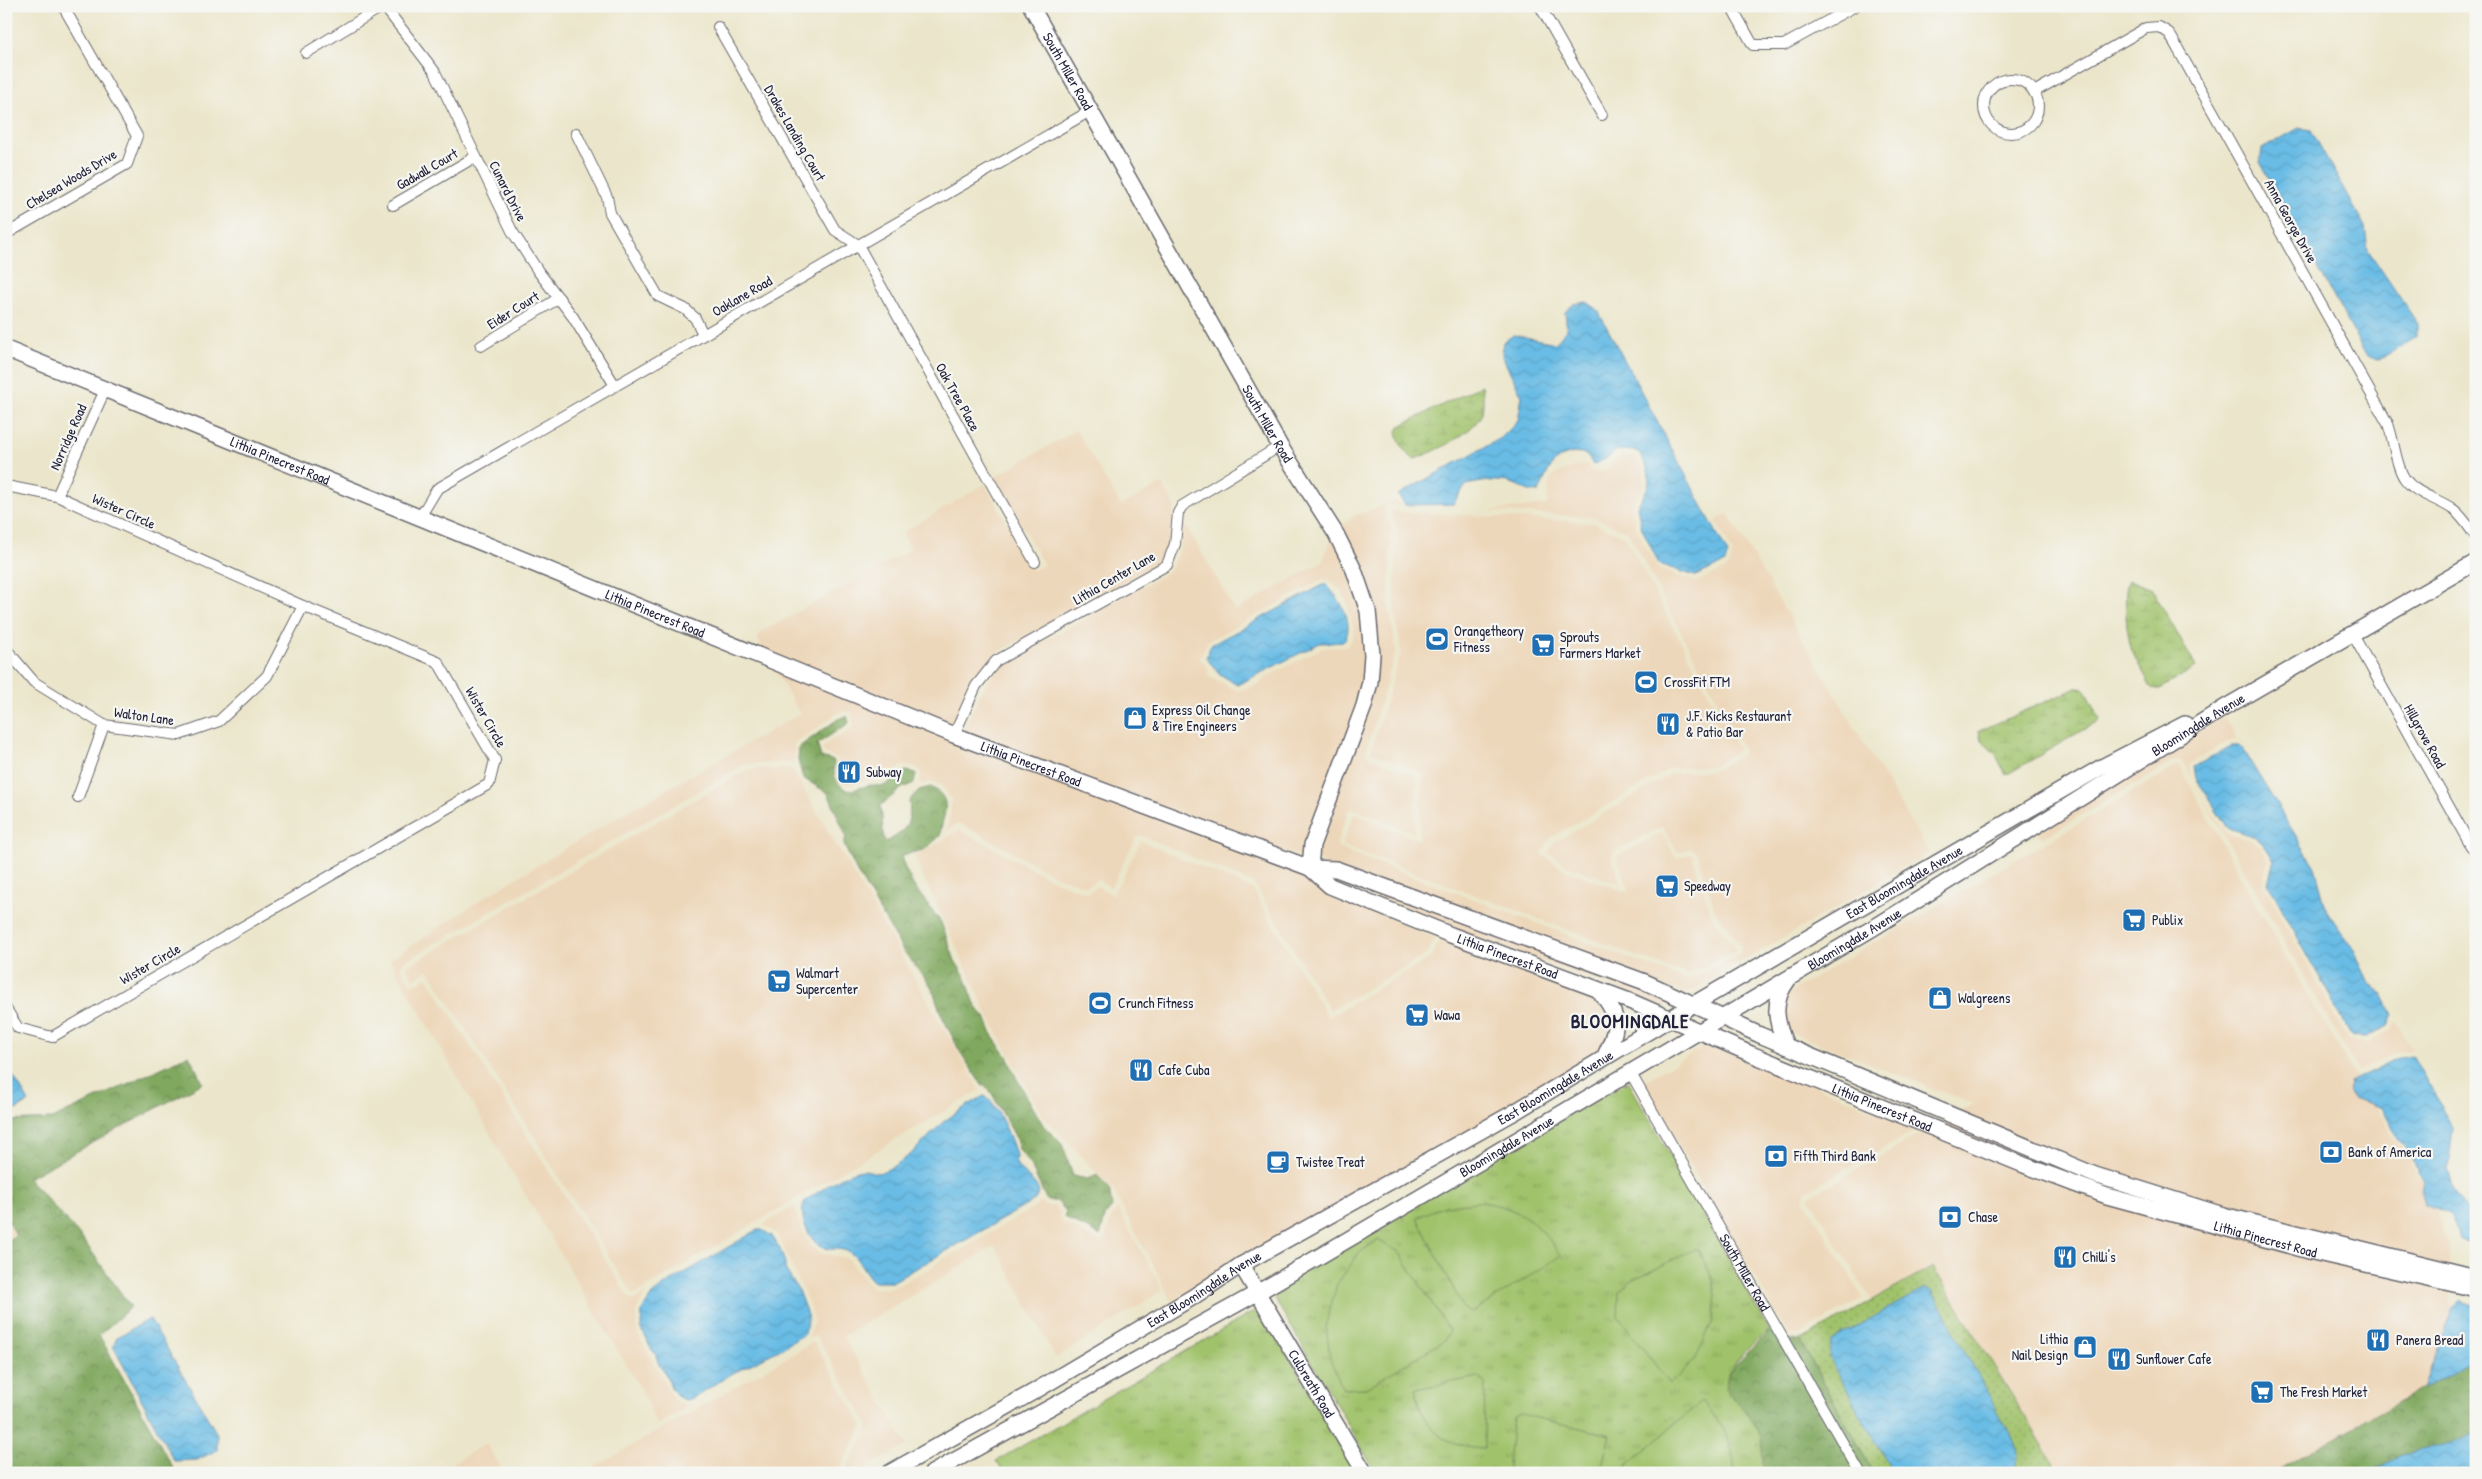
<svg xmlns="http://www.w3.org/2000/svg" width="2482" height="1479" viewBox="0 0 2482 1479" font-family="'Patrick Hand',sans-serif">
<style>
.built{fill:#edd7ba;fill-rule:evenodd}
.grass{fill:url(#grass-dots);stroke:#617252}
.forest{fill:url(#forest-crowns);stroke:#51654c}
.wetland{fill:url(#wetland-marsh);stroke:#617252}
.park{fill:url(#park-tufts);stroke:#617252}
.garden{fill:#a0c26a;stroke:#617252}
.water{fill:url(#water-waves);stroke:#466f90}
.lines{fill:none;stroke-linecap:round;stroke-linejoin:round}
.street-casing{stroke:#68676d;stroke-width:12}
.secondary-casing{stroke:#68676d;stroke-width:18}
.street{stroke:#fff;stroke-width:10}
.secondary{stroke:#fff;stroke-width:15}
.labels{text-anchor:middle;stroke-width:4.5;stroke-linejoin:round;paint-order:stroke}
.street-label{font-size:14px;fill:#22223b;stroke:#f6f6f2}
.poi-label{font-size:14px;fill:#22223b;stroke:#f6f6f2;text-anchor:start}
.district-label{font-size:19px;font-weight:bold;letter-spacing:1px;fill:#22223b;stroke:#f6f6f2}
</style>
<defs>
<pattern id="grass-dots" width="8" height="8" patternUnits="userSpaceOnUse" patternTransform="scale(1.25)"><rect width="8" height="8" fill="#a0c26a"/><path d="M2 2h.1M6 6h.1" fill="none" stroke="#8aa65d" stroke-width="1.8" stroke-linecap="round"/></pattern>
<pattern id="forest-crowns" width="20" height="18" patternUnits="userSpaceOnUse" patternTransform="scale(1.25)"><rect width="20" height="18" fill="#80a85e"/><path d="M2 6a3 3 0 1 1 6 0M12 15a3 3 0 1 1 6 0" fill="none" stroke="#68884f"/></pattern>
<pattern id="wetland-marsh" width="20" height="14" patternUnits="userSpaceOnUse" patternTransform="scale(1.25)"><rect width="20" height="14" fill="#a0c26a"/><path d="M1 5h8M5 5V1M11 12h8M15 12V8" fill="none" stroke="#8aa65d"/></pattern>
<pattern id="park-tufts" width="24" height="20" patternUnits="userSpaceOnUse" patternTransform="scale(1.25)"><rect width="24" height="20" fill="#a0c26a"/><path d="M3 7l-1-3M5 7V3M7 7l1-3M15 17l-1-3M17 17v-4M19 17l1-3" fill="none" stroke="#8aa65d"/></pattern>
<pattern id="water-waves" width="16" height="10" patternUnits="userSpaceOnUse" patternTransform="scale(1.25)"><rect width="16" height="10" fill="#69bce5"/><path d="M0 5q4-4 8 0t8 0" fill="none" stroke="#5ba1c5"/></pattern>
</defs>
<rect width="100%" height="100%" fill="#f6f6f2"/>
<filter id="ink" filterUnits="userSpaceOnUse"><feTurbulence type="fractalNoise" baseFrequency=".02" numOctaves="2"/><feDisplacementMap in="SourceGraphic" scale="10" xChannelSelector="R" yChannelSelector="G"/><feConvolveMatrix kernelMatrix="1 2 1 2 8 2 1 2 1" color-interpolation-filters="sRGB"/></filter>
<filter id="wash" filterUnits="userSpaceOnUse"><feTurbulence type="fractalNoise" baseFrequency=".0096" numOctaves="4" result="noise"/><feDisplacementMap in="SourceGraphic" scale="20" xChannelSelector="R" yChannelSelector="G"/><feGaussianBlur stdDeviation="1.12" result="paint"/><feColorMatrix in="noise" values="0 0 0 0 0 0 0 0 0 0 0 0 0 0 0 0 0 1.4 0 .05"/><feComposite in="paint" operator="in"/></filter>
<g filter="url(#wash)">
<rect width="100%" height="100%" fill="#ebe6cb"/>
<g class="built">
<polygon points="1076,430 1121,506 1162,484 1175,506 1169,541 1162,560 993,655 971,682 950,727 763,649 758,640 760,633 911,549 902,533 985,484 1033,570 1044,565 995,477"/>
<polygon points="1620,455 1636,456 1643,469 1644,485 1631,506 1636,528 1658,569 1696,582 1728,568 1733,553 1716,521 1728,514 1929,853 1686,994 1317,861 1318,847 1378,655 1340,529 1353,516 1396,501 1399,505 1388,505 1385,510 1391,529 1389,609 1396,651 1366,751 1370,757 1417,777 1414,833 1352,808 1349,810 1337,843 1338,848 1686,980 1740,954 1741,946 1716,913 1697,853 1690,848 1678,852 1662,827 1613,852 1612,858 1622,885 1569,866 1549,853 1554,843 1673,773 1713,771 1742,755 1744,751 1628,532 1594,517 1487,511 1547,505 1549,485 1551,479 1560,472 1585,464 1590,470 1601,472"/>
<polygon points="1390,511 1594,523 1625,537 1739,750 1713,766 1671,768 1550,838 1541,854 1567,871 1630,893 1617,856 1662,833 1676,858 1692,854 1711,915 1737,950 1688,975 1342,845 1354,814 1419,840 1423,773 1371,752 1401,652 1395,610 1397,529"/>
<path d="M1184 522 1235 611 1322 562 1332 539 1349 572 1362 611 1366 655 1364 680 1358 703 1304 859 963 732 982 690 1000 666 1170 571 1181 547ZM1323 579 1329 580 1341 591 1347 602 1354 630 1352 640 1346 647 1322 648 1266 677 1261 683 1238 691 1207 676 1209 670 1200 658 1208 641Z"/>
<polygon points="773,667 1303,872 1328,892 1434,938 1427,954 1330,1010 1254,884 1141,835 1136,838 1111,887 1097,880 1087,886 1056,876 961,824 957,824 946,831 951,813 951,800 943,787 933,782 919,784 921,773 918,768 904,765 882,780 868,779 848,785 841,780 838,759 825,753 823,747 831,740 842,736 854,726 852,713 845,711 836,714 795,743 793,763 745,764 403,962 401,968 411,984 416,984 427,977 629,1298 634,1300 647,1293 637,1309 636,1326 640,1338 674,1400 685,1405 693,1404 657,1425 643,1393 509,1167 390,960 485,897 635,807 800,714"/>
<polygon points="2224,716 2237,739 2230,740 2192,762 2189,766 2190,775 2182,761 2176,760 2042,838 2038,832"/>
<polygon points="2179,765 2256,905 2352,1071 2425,1185 2448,1243 2452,1310 2423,1389 2272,1473 2071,1473 2055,1465 1933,1267 1871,1300 1809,1197 1973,1104 1792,1033 1782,1020 1786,997 1793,990"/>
<polygon points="791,768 980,1090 633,1295 429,970 413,979 406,967 748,769"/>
<polygon points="2203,798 2226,833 2251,840 2261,847 2268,861 2264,873 2264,885 2348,1039 2367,1044 2391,1031 2396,1021 2412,1050 2397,1052 2358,1071"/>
<polygon points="959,830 1055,881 1088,893 1097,886 1113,895 1141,841 1252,889 1328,1017 1431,958 1441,938 1600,999 1612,1014 1605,1050 1172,1301 1113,1190 1041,1113 991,1021 914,857"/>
<polygon points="1327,875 1336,875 1643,988 1673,1002 1662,1007 1602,984 1599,980 1597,982 1452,928 1333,880"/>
<polygon points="1711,1042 1918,1129 1805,1192 1804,1199 1863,1298 1798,1335 1788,1334 1643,1082"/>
<polygon points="1041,1201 1044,1206 1055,1207 1060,1212 1059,1218 1062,1222 1101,1242 1105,1239 1111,1218 1118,1209 1163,1290 1056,1358 995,1246 843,1336 907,1445 858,1473 844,1473 868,1430 868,1424 818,1339 814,1336 808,1339 814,1321 810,1307 777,1234 763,1225 796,1205 798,1222 812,1247 820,1253 847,1258 865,1281 873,1288 882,1289 895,1287 934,1266 943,1259 965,1248 1037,1206"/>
<polygon points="6,1217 17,1235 6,1241"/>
<polygon points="814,1342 863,1426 837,1473 584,1473"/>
<polygon points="486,1443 504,1473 437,1473"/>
</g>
<polygon class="grass" points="1933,1267 2055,1465 2031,1473 1874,1473 1800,1341"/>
<g class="forest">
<path d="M847 716 849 723 817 744 821 757 834 761C833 776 835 783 848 791L870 785 884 786 906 771 916 773 914 783 902 788 880 806C884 818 881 829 885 842 905 833 912 823 909 801L919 790 931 787C955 800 942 814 940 836L924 850 902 855 904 866 913 885 941 922 955 961 965 976 976 1007 985 1017 993 1037 1007 1056 1016 1077 1043 1125 1062 1144 1073 1176 1087 1179 1097 1175 1109 1188 1112 1207 1106 1214 1100 1236C1090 1228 1076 1225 1064 1217L1066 1211 1057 1201H1047L1032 1168 1019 1149 1015 1136 991 1092 979 1081 959 1050 941 1014 932 987 902 949 857 872 844 845 846 836 828 793 803 778 798 760 799 747 838 719Z"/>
<polygon points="189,1055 203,1083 28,1178 82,1238 131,1307 99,1335 176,1473 6,1473 6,1241 16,1235 6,1217 6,1121 52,1119"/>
<polygon points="1775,1325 1784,1339 1800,1341 1874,1473 1764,1473 1761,1437 1725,1388 1726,1375"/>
<polygon points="2476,1359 2476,1436 2386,1473 2272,1473"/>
<polygon points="2055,1465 2060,1473 2031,1473"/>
</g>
<g class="wetland">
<path d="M1482 385C1483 393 1484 404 1482 413 1475 433 1433 453 1414 459 1404 453 1398 441 1397 431L1400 426Z"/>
<path d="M2129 580 2152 589 2196 667 2160 689H2153L2150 686C2144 674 2136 661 2131 648 2127 635 2122 591 2129 580Z"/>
<polygon points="2079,687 2084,688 2100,720 2006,775 1996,755 1981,740 1979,731"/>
</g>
<g class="park">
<path d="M1628 1081 1769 1330C1751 1346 1728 1364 1725 1388L1748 1415 1761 1437 1764 1473H1376L1268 1287Z"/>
<polygon points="1260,1308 1358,1473 1004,1473 996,1461"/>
</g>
<g class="garden">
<path d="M1482 1202C1523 1209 1538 1222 1561 1256L1473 1312 1464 1309 1417 1218C1438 1206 1458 1203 1482 1202Z"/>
<polygon points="1378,1240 1399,1252 1450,1331 1445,1340 1366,1388 1343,1389 1330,1359 1326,1324 1337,1284 1360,1252"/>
<polygon points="1697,1248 1713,1279 1716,1295 1713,1321 1695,1360 1670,1384 1618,1316 1619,1292 1632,1280"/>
<path d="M1479 1377 1485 1384 1484 1448C1443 1446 1423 1430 1415 1389Z"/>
<path d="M1702 1401C1719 1420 1736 1446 1734 1473H1625L1626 1466Z"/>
<polygon points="1520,1414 1610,1435 1603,1462 1596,1473 1507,1473 1513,1418"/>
</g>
<g class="water">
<polygon points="2299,128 2311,130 2365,227 2368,250 2417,323 2417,337 2380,359 2367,357 2260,162 2262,149"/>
<path d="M1587 302 1597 309 1728 554 1725 563 1695 576 1659 564 1641 526 1637 506C1653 482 1653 475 1638 451L1617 450 1609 457 1593 465C1589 457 1584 451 1575 453 1551 456 1548 472 1539 492 1525 492 1525 488 1514 484 1498 478 1481 482 1466 485L1453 504 1405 505 1398 495 1501 438 1518 421 1522 396 1502 356 1503 342 1514 335 1556 343 1567 329 1565 312 1574 304Z"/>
<path d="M1325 584C1339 596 1357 625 1343 642L1320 643 1237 685 1220 674 1206 658 1211 645Z"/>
<path d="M2233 745H2240L2315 867 2327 911 2356 953 2368 982 2384 996 2393 1015 2388 1026 2364 1038 2351 1035 2268 883 2274 861C2261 836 2254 836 2228 828L2196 778 2194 767Z"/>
<polygon points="2412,1055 2453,1128 2448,1169 2454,1191 2468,1211 2476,1213 2476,1245 2461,1241 2449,1214 2425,1204 2422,1192 2424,1179 2381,1108 2353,1098 2348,1091 2350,1082 2400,1057"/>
<polygon points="6,1064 29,1102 6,1116"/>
<path d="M984 1096C995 1099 1014 1144 1016 1156 1017 1162 1014 1157 1016 1163 1021 1176 1036 1178 1039 1193L1034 1201 892 1282H874C865 1274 860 1259 849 1252 840 1247 831 1251 822 1247 809 1242 796 1212 806 1200 822 1190 844 1172 863 1170 869 1170 873 1173 879 1173 904 1164 921 1145 939 1126 948 1117 972 1103 984 1096Z"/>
<polygon points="757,1230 762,1230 772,1236 780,1249 785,1263 785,1269 798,1290 805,1309 808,1319 807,1328 803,1335 779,1350 733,1373 693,1398 685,1400 678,1397 671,1387 665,1373 659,1365 656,1355 650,1347 641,1327 642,1311 653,1294 668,1283"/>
<polygon points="1925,1288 1932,1291 2009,1432 2017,1451 2015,1473 1893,1473 1829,1358 1831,1341"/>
<polygon points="2460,1301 2476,1307 2476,1359 2423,1389 2452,1310"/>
<polygon points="150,1319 217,1434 217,1450 197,1460 174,1461 113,1346 117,1337"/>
<polygon points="2476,1434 2476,1473 2370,1473 2402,1455 2452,1443"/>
</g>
</g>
<g filter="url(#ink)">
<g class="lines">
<g class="street-casing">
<g id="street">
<polyline points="384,6 435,72 512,231 538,271 573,317 614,384"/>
<polyline points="1540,6 1602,115"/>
<polyline points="1731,6 1753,45 1784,45 1855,6"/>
<polyline points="718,27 835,230 858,245 1035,562"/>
<polyline points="306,53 383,6"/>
<circle cx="2011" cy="106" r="27"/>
<path d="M2034 92 2146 28 2159 27 2169 33 2388 424C2394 440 2396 467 2405 479 2416 494 2436 498 2451 508 2460 513 2470 528 2476 537"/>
<polyline points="576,133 607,197 610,213 658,296 685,309 695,318 703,334"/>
<polyline points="393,205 475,157"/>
<polyline points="6,234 127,164 137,136 63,6"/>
<polyline points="481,346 559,298"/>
<polyline points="6,486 57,496 303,606 438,662 495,760 489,784 52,1037 18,1028 6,1009"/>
<polyline points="57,496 105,390"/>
<polyline points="420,517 437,489 1090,111"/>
<polyline points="2352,633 2471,846 2476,851"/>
<polyline points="6,649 34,682 104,725 179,735 219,721 267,676 303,606"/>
<polyline points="954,735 976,686 996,661 1167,565 1175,544 1178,513 1182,506 1280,446"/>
<polyline points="78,797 104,725"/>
<path id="s1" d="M1630 1072 1860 1473"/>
</g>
</g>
<g class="secondary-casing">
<g id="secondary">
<path id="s2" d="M1031 6 1280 446 1336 534 1354 570 1368 611 1372 655 1370 682 1364 706 1312 845 1310 868"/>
<path id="s3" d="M6 349 954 735 1310 868 1336 869 1645 982 1760 1035 2095 1175 2223 1215 2476 1277"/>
<path id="s4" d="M1310 868 1330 886 1451 935 1632 1002 1751 1054 2024 1165 2107 1196 2313 1252 2476 1289"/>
<path d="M1599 991C1622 1017 1618 1028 1604 1058"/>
<path d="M1786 1046C1776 1022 1771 1002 1788 980"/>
<path id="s5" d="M1241 1265 1365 1473"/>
<path id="s6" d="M889 1473 1035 1391 1193 1297 1241 1265 1513 1113 1694 1004 2100 768 2185 724"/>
<path id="s7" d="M932 1473 1257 1293 1458 1175 1878 925 2224 708 2476 562"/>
</g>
</g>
<use href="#street" class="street"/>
<use href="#secondary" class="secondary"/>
</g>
</g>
<defs>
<g id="stadium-square" transform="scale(1.25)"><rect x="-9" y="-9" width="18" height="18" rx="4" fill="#1f6fb2" stroke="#f6f6f2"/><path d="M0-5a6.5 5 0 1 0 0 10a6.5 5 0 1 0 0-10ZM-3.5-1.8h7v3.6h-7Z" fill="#fff"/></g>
<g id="supermarket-square" transform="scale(1.25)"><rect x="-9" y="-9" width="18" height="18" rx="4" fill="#1f6fb2" stroke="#f6f6f2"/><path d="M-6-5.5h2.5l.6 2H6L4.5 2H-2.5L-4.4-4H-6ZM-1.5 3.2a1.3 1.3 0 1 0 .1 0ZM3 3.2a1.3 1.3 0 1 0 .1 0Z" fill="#fff"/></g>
<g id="shop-square" transform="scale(1.25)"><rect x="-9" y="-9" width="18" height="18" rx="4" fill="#1f6fb2" stroke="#f6f6f2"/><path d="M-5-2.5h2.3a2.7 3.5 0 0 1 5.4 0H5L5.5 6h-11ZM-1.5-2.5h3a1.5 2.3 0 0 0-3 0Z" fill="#fff"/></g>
<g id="restaurant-square" transform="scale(1.25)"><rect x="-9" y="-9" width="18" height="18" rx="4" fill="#1f6fb2" stroke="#f6f6f2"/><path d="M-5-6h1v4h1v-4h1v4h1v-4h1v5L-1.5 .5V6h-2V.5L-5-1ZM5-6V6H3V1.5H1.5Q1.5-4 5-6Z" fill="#fff"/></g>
<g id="bank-square" transform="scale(1.25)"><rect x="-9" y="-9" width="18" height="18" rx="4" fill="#1f6fb2" stroke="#f6f6f2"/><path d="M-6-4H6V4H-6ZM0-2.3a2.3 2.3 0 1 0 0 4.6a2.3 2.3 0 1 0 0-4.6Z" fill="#fff"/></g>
<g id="cafe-square" transform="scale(1.25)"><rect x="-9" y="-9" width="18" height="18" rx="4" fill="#1f6fb2" stroke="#f6f6f2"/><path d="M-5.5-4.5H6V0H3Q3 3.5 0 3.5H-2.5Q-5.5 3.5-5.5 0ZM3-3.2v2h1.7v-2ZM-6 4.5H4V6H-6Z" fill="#fff"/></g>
</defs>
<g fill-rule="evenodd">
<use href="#stadium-square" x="1437" y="639"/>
<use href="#supermarket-square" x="1543" y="645"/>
<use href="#stadium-square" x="1646" y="682"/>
<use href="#shop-square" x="1135" y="718"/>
<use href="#restaurant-square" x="1668" y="724"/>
<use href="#restaurant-square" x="849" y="772"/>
<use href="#supermarket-square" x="1667" y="886"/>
<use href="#supermarket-square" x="2134" y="920"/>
<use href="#supermarket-square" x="779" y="981"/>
<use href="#shop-square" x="1940" y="998"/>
<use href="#stadium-square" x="1100" y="1003"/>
<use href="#supermarket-square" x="1417" y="1015"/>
<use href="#restaurant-square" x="1141" y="1070"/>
<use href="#bank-square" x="2331" y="1152"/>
<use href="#bank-square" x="1776" y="1156"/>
<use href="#cafe-square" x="1278" y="1162"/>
<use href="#bank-square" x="1950" y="1217"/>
<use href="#restaurant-square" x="2065" y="1257"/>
<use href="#restaurant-square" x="2378" y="1340"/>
<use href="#shop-square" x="2085" y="1347"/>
<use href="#restaurant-square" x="2119" y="1359"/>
<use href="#supermarket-square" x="2262" y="1392"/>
</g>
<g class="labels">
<g class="street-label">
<text dy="5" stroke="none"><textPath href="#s2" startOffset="75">South Miller Road</textPath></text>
<text transform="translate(795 133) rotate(60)" y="5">Drakes Landing Court</text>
<text transform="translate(427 169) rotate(-30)" y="5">Gadwall Court</text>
<text transform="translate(71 179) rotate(-31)" y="5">Chelsea Woods Drive</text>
<text transform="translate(508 191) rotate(63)" y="5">Cunard Drive</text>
<text transform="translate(2291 221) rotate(61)" y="5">Anna George Drive</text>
<text transform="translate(742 296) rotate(-30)" y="5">Oaklane Road</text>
<text transform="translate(513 310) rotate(-32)" y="5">Eider Court</text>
<text transform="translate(958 397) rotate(61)" y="5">Oak Tree Place</text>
<text dy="5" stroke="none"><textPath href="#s2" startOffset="480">South Miller Road</textPath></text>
<text transform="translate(68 437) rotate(-66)" y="5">Norridge Road</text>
<text dy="5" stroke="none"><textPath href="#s3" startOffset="296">Lithia Pinecrest Road</textPath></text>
<text transform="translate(124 511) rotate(24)" y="5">Wister Circle</text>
<text transform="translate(1114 578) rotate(-30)" y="5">Lithia Center Lane</text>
<text dy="5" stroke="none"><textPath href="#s3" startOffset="701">Lithia Pinecrest Road</textPath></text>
<text transform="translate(144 716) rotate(8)" y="5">Walton Lane</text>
<text transform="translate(486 717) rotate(60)" y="5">Wister Circle</text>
<text dy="5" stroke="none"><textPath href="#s7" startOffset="1471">Bloomingdale Avenue</textPath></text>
<text transform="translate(2425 736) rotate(61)" y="5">Hillgrove Road</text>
<text dy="5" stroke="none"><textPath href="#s3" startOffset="1106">Lithia Pinecrest Road</textPath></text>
<text dy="5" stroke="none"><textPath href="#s6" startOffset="1175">East Bloomingdale Avenue</textPath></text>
<text dy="5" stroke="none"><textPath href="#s7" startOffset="1066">Bloomingdale Avenue</textPath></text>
<text dy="5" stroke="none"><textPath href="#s4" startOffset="218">Lithia Pinecrest Road</textPath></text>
<text transform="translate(150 964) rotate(-30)" y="5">Wister Circle</text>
<text dy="5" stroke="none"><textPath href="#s6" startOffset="770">East Bloomingdale Avenue</textPath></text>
<text dy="5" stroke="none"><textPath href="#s4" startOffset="622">Lithia Pinecrest Road</textPath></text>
<text dy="5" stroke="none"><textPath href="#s7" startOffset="661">Bloomingdale Avenue</textPath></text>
<text dy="5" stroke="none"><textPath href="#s4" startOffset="1028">Lithia Pinecrest Road</textPath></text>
<text dy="5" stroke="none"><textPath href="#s1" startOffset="231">South Miller Road</textPath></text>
<text dy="5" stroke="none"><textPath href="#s6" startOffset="365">East Bloomingdale Avenue</textPath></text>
<text dy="5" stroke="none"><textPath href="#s5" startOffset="138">Culbreath Road</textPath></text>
</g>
<g class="poi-label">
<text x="1454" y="636">Orangetheory<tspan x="1454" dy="16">Fitness</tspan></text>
<text x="1560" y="642">Sprouts<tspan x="1560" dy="16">Farmers Market</tspan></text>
<text x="1664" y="687">CrossFit FTM</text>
<text x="1152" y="715">Express Oil Change<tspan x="1152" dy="16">&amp; Tire Engineers</tspan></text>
<text x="1686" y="721">J.F. Kicks Restaurant<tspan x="1686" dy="16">&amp; Patio Bar</tspan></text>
<text x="866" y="777">Subway</text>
<text x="1684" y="891">Speedway</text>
<text x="2152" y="925">Publix</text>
<text x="796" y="978">Walmart<tspan x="796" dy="16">Supercenter</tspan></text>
<text x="1958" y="1003">Walgreens</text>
<text x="1118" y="1008">Crunch Fitness</text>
<text x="1434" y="1020">Wawa</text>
<text x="1158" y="1075">Cafe Cuba</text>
<text x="2348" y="1157">Bank of America</text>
<text x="1794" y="1161">Fifth Third Bank</text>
<text x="1296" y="1167">Twistee Treat</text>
<text x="1968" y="1222">Chase</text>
<text x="2082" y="1262">Chilli's</text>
<text x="2068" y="1344" text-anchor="end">Lithia<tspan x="2068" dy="16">Nail Design</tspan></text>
<text x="2396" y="1345">Panera Bread</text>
<text x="2136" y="1364">Sunflower Cafe</text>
<text x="2280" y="1397">The Fresh Market</text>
</g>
<g class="district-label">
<text x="1630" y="1028">BLOOMINGDALE</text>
</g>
</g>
<rect width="2482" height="1479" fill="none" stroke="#f6f6f2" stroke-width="25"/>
</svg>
